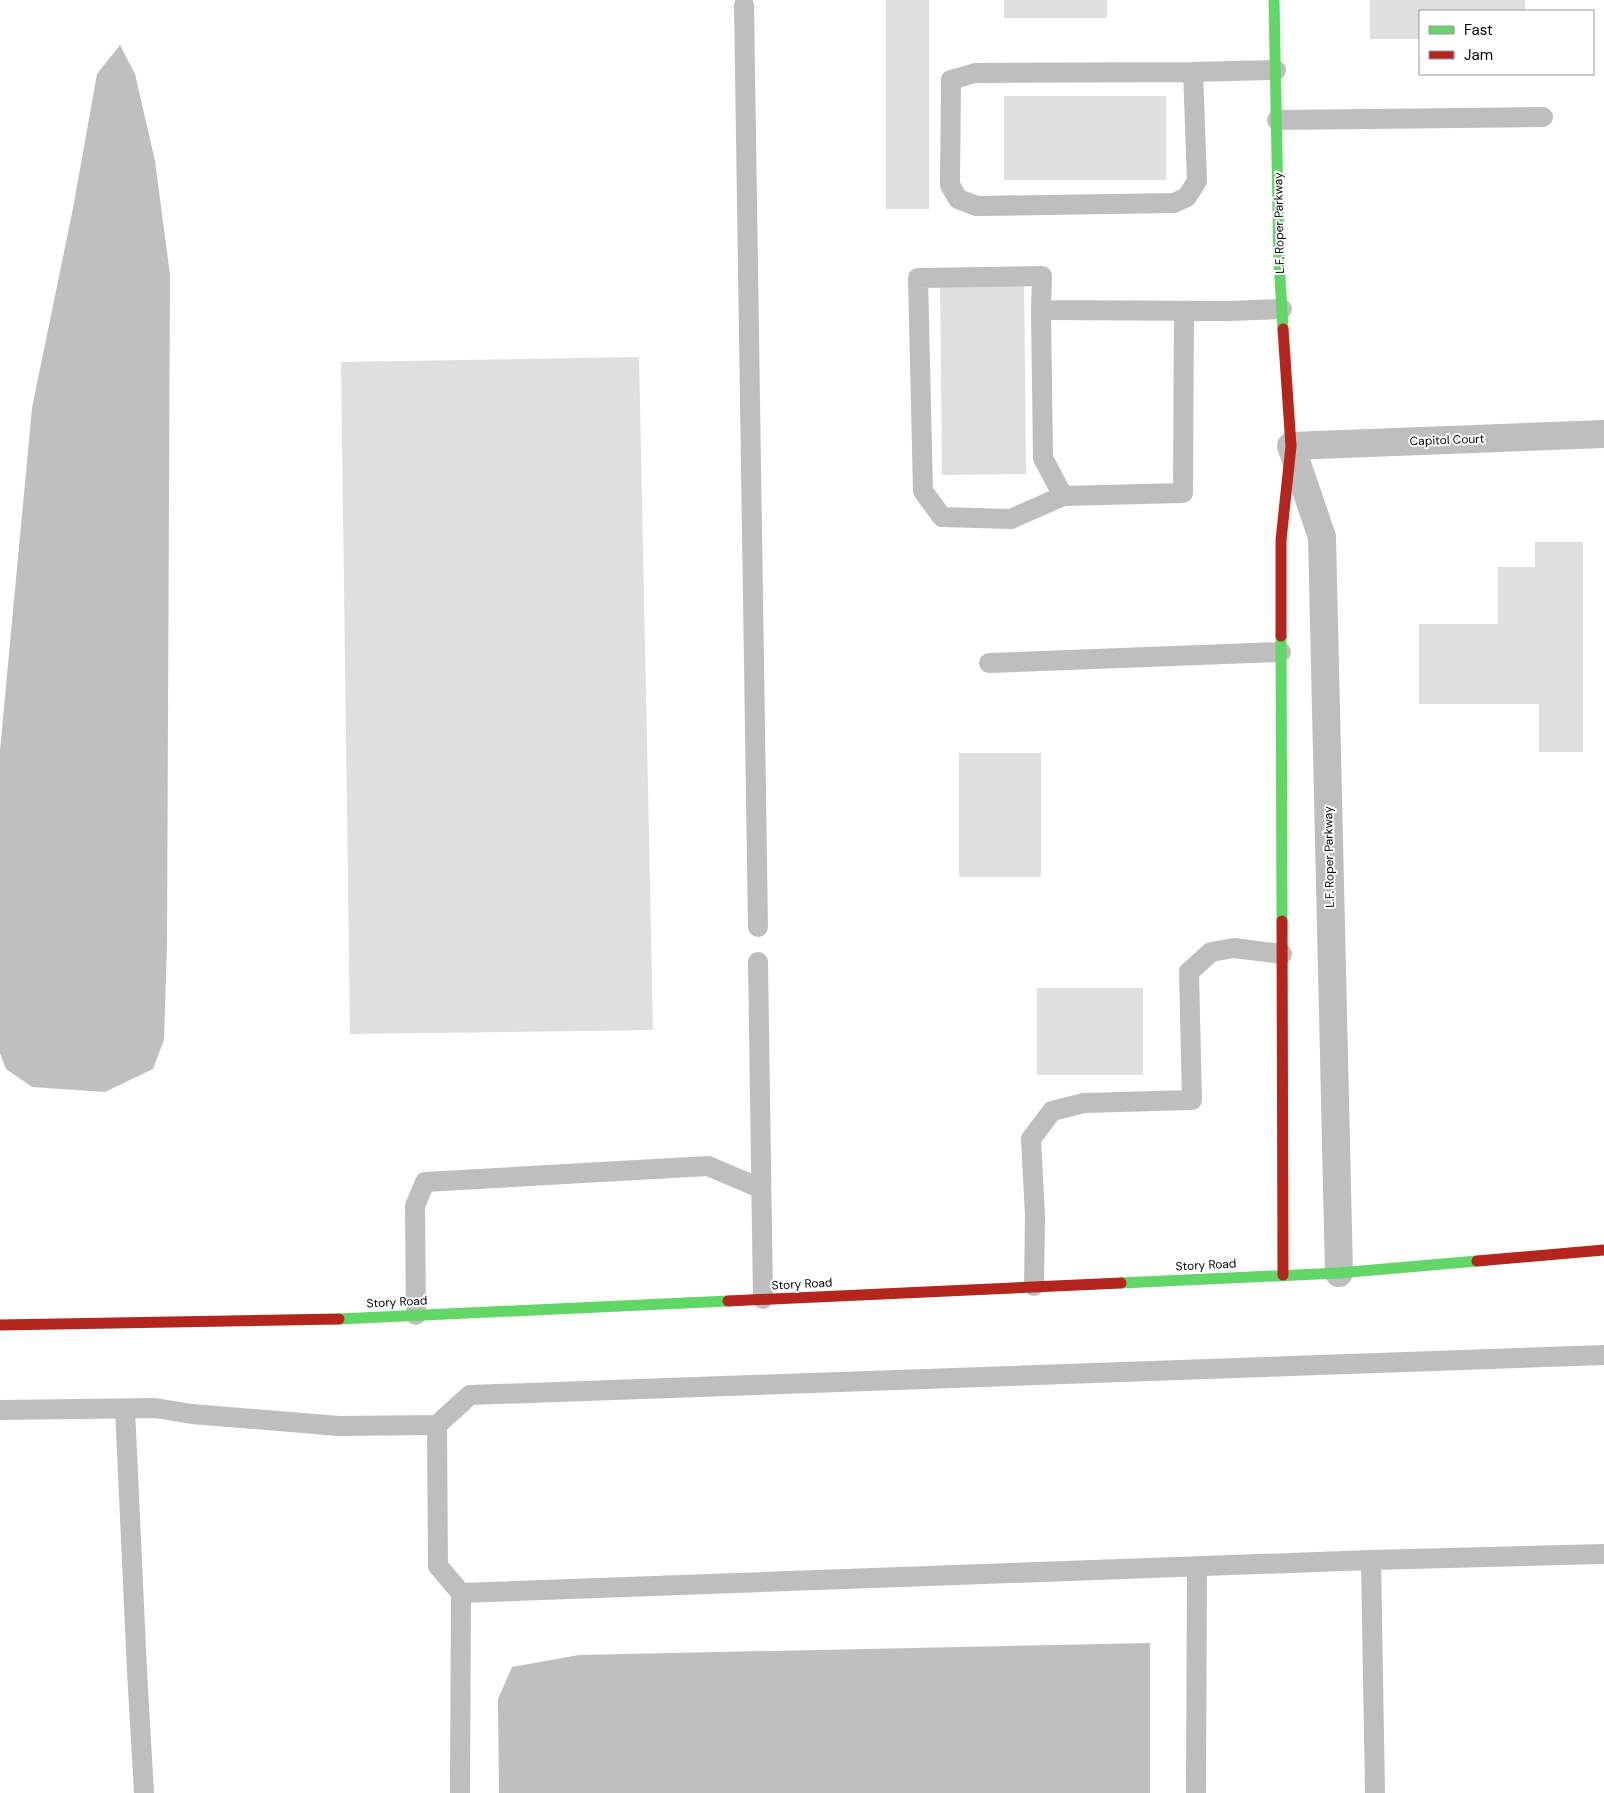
<svg xmlns="http://www.w3.org/2000/svg" width="1604" height="1793" viewBox="0 0 1604 1793" font-family="'DM Sans',sans-serif">
<style>
.water{fill:#bfbfbf}
.building{fill:#dfdfdf}
.lines{fill:none;stroke-linecap:round;stroke-linejoin:round}
.lane{stroke:#bebebe;stroke-width:20}
.street{stroke:#bebebe;stroke-width:28}
.fast{stroke:#63d668;stroke-width:11}
.jam{stroke:#b3261e;stroke-width:11}
.labels{text-anchor:middle;stroke-width:4;stroke-linejoin:round;paint-order:stroke}
.street-label{font-size:12px;fill:#000;stroke:#fff}
</style>
<rect width="100%" height="100%" fill="#fff"/>
<g class="water">
<polygon points="120,45 135,74 155,161 170,275 167,944 164,1040 153,1069 105,1092 32,1087 6,1069 0,1053 0,750 32,408 73,208 97,74"/>
<polygon points="1150,1643 1150,1793 499,1793 498,1699 512,1667 579,1655"/>
</g>
<g class="building">
<rect x="886" y="0" width="43" height="209"/>
<rect x="1004" y="0" width="103" height="18"/>
<polygon points="1370,0 1525,0 1525,11 1420,11 1420,39 1370,39"/>
<rect x="1004" y="96" width="162" height="84"/>
<polygon points="1024,280 1026,474 942,475 940,282"/>
<polygon points="639,357 653,1030 350,1034 341,362"/>
<polygon points="1535,542 1583,542 1583,752 1539,752 1539,704 1419,704 1419,624 1498,624 1498,567 1535,567"/>
<rect x="959" y="753" width="82" height="124"/>
<rect x="1037" y="988" width="106" height="87"/>
</g>
<g class="lines">
<g class="lane">
<polyline points="744,5 758,927"/>
<polyline points="1193,72 1197,181 1187,197 1174,203 977,206 958,199 950,185 951,80 975,73 1193,72 1276,70"/>
<polyline points="1277,120 1543,117"/>
<polyline points="1041,310 1043,458 1063,496"/>
<polyline points="1184,311 1183,493 1063,496 1011,519 942,517 923,491 918,278 1042,276 1041,310 1228,311 1282,309"/>
<polyline points="989,663 1281,652"/>
<polyline points="758,962 763,1299"/>
<polyline points="1034,1286 1035,1216 1031,1139 1052,1111 1084,1103 1192,1100 1189,972 1211,952 1234,948 1282,954"/>
<polyline points="416,1315 415,1206 425,1182 708,1166 760,1188"/>
<polyline points="125,1409 137,1671 144,1793"/>
<polyline points="0,1410 155,1408 192,1414 339,1426 437,1425 470,1395 1604,1355"/>
<polyline points="437,1425 438,1566 461,1593 1371,1560 1604,1554"/>
<polyline points="1371,1560 1375,1793"/>
<polyline points="460,1793 461,1593"/>
<polyline points="1196,1793 1197,1567"/>
</g>
<polyline class="street" points="1339,1273 1322,537 1291,446 1604,434"/>
<g class="fast">
<polyline points="1274,0 1279,261 1283,329"/>
<polyline points="1281,636 1282,921"/>
<polyline points="1121,1283 1339,1273 1477,1261"/>
<polyline points="339,1319 728,1301"/>
</g>
<g class="jam">
<polyline points="1281,636 1281,540 1291,446 1283,329"/>
<polyline points="1282,921 1283,1275"/>
<polyline points="1477,1261 1604,1250"/>
<polyline points="728,1301 1121,1283"/>
<polyline points="0,1325 339,1319"/>
</g>
</g>
<g class="labels">
<g class="street-label">
<text transform="translate(1279 223) rotate(-91)" y="4">L.F. Roper Parkway</text>
<text transform="translate(1447 440) rotate(-2)" y="4">Capitol Court</text>
<text transform="translate(1329 857) rotate(-91)" y="4">L.F. Roper Parkway</text>
<text transform="translate(1206 1265) rotate(-3)" y="4">Story Road</text>
<text transform="translate(802 1284) rotate(-3)" y="4">Story Road</text>
<text transform="translate(397 1302) rotate(-3)" y="4">Story Road</text>
</g>
</g>
<rect x="1419" y="10" width="175" height="65" fill="#ffffff" stroke="#999999"/>
<rect x="1429" y="26" width="25" height="8" fill="#63d668" stroke="#999999"/>
<text x="1464" y="35" font-size="15" fill="#000000">Fast</text>
<rect x="1429" y="51" width="25" height="8" fill="#b3261e" stroke="#999999"/>
<text x="1464" y="60" font-size="15" fill="#000000">Jam</text>
</svg>
